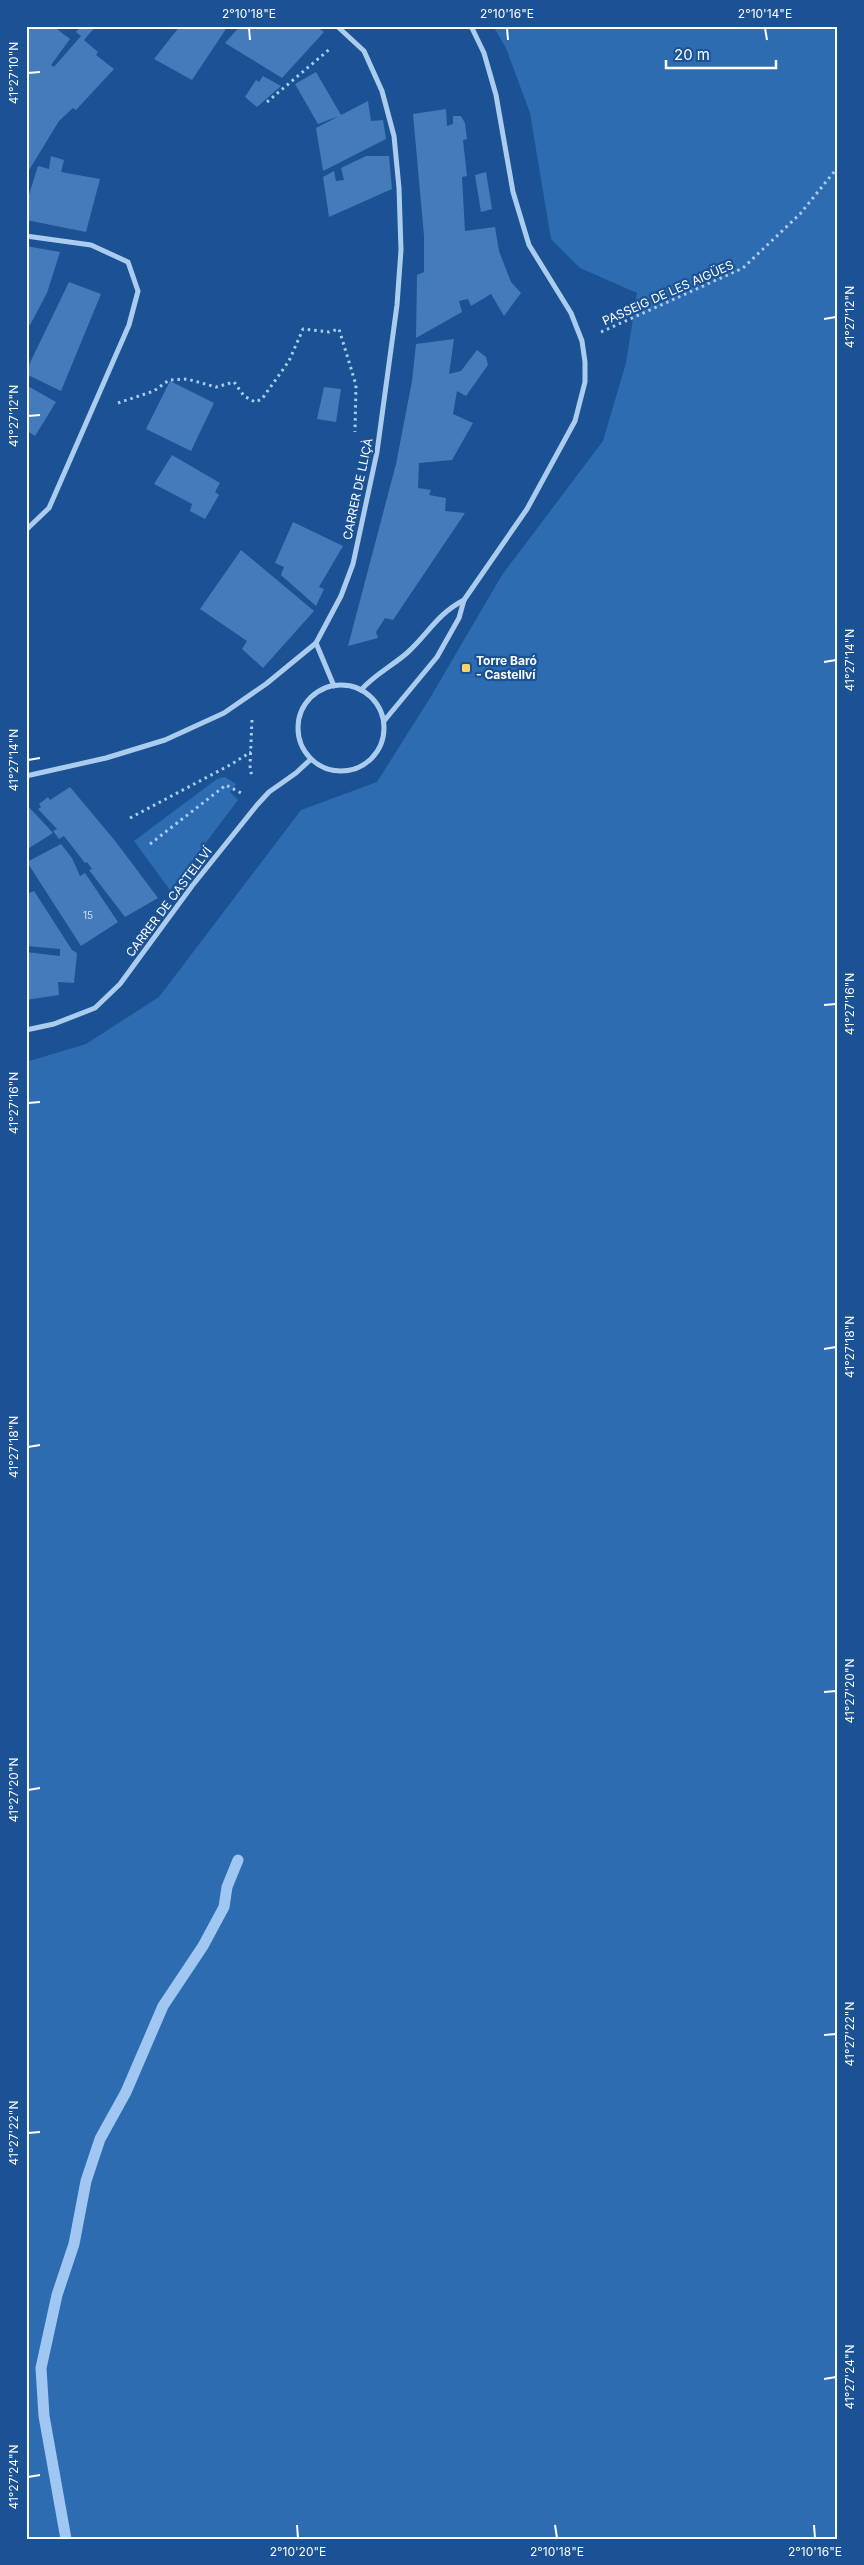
<svg xmlns="http://www.w3.org/2000/svg" width="864" height="2565" viewBox="0 0 864 2565" font-family="Inter,sans-serif">
<style>
.green{fill:#2e6cb2}
.lines{fill:none;stroke-linecap:round;stroke-linejoin:round}
.stream{stroke:#9fc7f1;stroke-width:11}
.building{fill:#437bbb}
.path{stroke:#acccef;stroke-width:3;stroke-dasharray:2.5 4;stroke-linecap:butt}
.minor{stroke:#acccef;stroke-width:5}
.ticks{fill:none;stroke:#fff;stroke-width:2}
.poi-dot{fill:#ffd26b;stroke:#1a5294;stroke-width:2}
.labels{text-anchor:middle;stroke-width:4.5;stroke-linejoin:round;paint-order:stroke}
.number-label{font-size:10px;fill:#d0deee}
.street-label{font-size:12px;fill:#fff;stroke:#1a5294}
.poi-label{font-size:12px;font-weight:bold;fill:#fff;stroke:#1a5294;text-anchor:start}
.neatline{fill:none;stroke:#fff;stroke-width:2}
.ticks-label{font-size:12px;text-anchor:middle;fill:#fff}
</style>
<rect width="100%" height="100%" fill="#1a5294"/>
<g class="green">
<polygon points="493,26 838,26 838,2539 26,2539 26,1062 86,1044 159,997 301,810 377,782 430,698 502,575 603,441 626,363 637,293 580,268 551,239 530,113 506,48"/>
<polygon points="225,777 236,784 230,792 238,800 170,890 134,841 217,779"/>
</g>
<g class="lines">
<polyline class="stream" points="66,2539 44,2416 41,2368 57,2295 74,2244 86,2181 100,2139 126,2092 163,2006 203,1946 224,1907 227,1887 238,1860"/>
</g>
<g class="building">
<polygon points="26,26 53,26 70,39 51,65 54,67 81,36 76,32 81,26 96,26 84,40 98,52 96,55 114,69 76,110 73,108 59,121 26,175 26,78 28,75 26,73"/>
<polygon points="180,26 228,26 192,80 154,59"/>
<polygon points="240,26 316,26 324,32 282,78 225,43"/>
<polygon points="316,72 341,115 368,101 371,121 383,120 386,139 323,171 316,128 339,116 318,124 295,84"/>
<polygon points="263,76 281,86 257,107 245,97 256,80 259,82"/>
<polygon points="446,109 447,126 453,124 453,116 461,116 465,123 467,139 463,140 467,176 462,177 465,231 495,227 499,251 511,282 521,293 504,316 491,294 471,306 468,299 459,301 462,312 416,338 417,275 424,272 424,236 413,114"/>
<polygon points="51,156 64,160 61,172 100,179 86,232 26,220 26,204 38,166 49,169"/>
<polygon points="366,156 389,156 392,189 329,217 323,177 334,171 336,181 344,180 341,168"/>
<polygon points="486,172 492,209 481,212 475,175"/>
<polygon points="26,246 60,252 47,293 30,325 26,323"/>
<polygon points="69,282 101,294 61,391 26,374 26,371"/>
<polygon points="454,339 449,374 461,371 477,350 486,357 488,365 466,396 457,391 453,414 473,423 452,460 419,463 418,488 431,490 429,495 446,498 445,511 465,513 393,620 385,618 376,632 378,638 348,646 396,464 412,381 416,344"/>
<polygon points="170,381 214,403 191,451 146,429"/>
<polygon points="26,385 56,402 35,436 26,430"/>
<polygon points="324,387 341,389 336,422 317,419"/>
<polygon points="172,455 220,483 215,492 219,495 205,519 190,511 192,504 154,484"/>
<polygon points="293,522 343,546 319,587 324,589 316,606 281,575 284,567 275,563"/>
<polygon points="241,550 314,611 263,668 242,649 247,641 200,609"/>
<polygon points="70,787 116,842 158,898 125,917 89,870 92,869 87,862 85,863 64,836 59,839 53,831 57,829 38,809 41,807 39,804 48,797 50,800"/>
<polygon points="26,804 53,833 26,850"/>
<polygon points="61,844 72,858 80,876 85,873 118,922 81,946 27,862"/>
<polygon points="34,891 72,950 77,953 74,983 58,982 59,995 26,1000 26,952 60,956 60,949 26,946 26,894"/>
</g>
<g class="lines">
<g class="path">
<polyline points="267,102 331,48"/>
<polyline points="601,332 743,268 800,214 838,167"/>
<polyline points="118,403 154,391 169,380 187,379 216,387 234,382 244,396 255,402 262,399 289,361 303,329 329,332 339,329 356,385 355,432"/>
<polyline points="252,720 250,766 252,778"/>
<polyline points="130,818 230,765 251,752"/>
<polyline points="150,844 226,785 241,793"/>
</g>
<g class="minor">
<polyline points="26,236 91,245 128,262 138,291 129,325 49,508 26,530"/>
<polyline points="316,643 334,686"/>
<circle cx="341" cy="728" r="43"/>
<path d="M361 690C374 675 392 666 407 653 428 634 437 614 464 600"/>
<polyline points="384,721 437,657 459,618 464,600 527,509 575,421 585,382 585,362 582,341 571,313 529,245 513,192 496,95 484,53 471,26"/>
<polyline points="26,776 106,758 165,740 224,713 266,684 316,643 341,596 353,564 377,452 397,305 401,250 399,188 394,136 382,91 364,51 337,26"/>
<polyline points="26,1030 54,1024 95,1008 120,984 192,886 257,805 269,792 296,773 311,759"/>
</g>
</g>
<path class="ticks" d="M249 28 250 40M507 28 508 40M765 28 767 40M28 73 40 72M824 319 836 317M28 416 40 415M824 662 836 660M28 760 40 758M824 1005 836 1004M28 1103 40 1102M824 1349 836 1347M28 1447 40 1445M824 1692 836 1691M28 1790 40 1788M824 2035 836 2034M28 2133 40 2132M824 2379 836 2377M28 2477 40 2475M297 2525 298 2538M555 2525 557 2538M814 2525 815 2538"/>
<rect class="poi-dot" x="461" y="663" width="10" height="10" rx="2.5"/>
<g class="labels">
<g class="number-label">
<text x="88" y="919">15</text>
</g>
<g class="street-label">
<text transform="translate(668 293) rotate(-24)" y="4">PASSEIG DE LES AIGÜES</text>
<text transform="translate(358 489) rotate(-78)" y="4">CARRER DE LLIÇÀ</text>
<text transform="translate(169 902) rotate(-53)" y="4">CARRER DE CASTELLVÍ</text>
</g>
<g class="poi-label">
<text x="476" y="665">Torre Baró<tspan x="476" dy="14">- Castellví</tspan></text>
</g>
</g>
<rect width="864" height="2565" fill="none" stroke="#1a5294" stroke-width="55"/>
<path d="M666 60v8h110v-8" fill="none" stroke="#ffffff" stroke-width="2.5"/>
<text x="674" y="60" font-size="15" fill="#ffffff" stroke="#1a5294" stroke-width="4" paint-order="stroke">20 m</text>
<rect x="28" y="28" width="808" height="2510" class="neatline"/>
<g class="ticks-label">
<text x="249" y="18">2°10'18"E</text>
<text x="507" y="18">2°10'16"E</text>
<text x="765" y="18">2°10'14"E</text>
<text transform="translate(14 73) rotate(-90)" y="4">41°27'10"N</text>
<text transform="translate(850 317) rotate(-90)" y="4">41°27'12"N</text>
<text transform="translate(14 416) rotate(-90)" y="4">41°27'12"N</text>
<text transform="translate(850 660) rotate(-90)" y="4">41°27'14"N</text>
<text transform="translate(14 760) rotate(-90)" y="4">41°27'14"N</text>
<text transform="translate(850 1004) rotate(-90)" y="4">41°27'16"N</text>
<text transform="translate(14 1103) rotate(-90)" y="4">41°27'16"N</text>
<text transform="translate(850 1347) rotate(-90)" y="4">41°27'18"N</text>
<text transform="translate(14 1447) rotate(-90)" y="4">41°27'18"N</text>
<text transform="translate(850 1691) rotate(-90)" y="4">41°27'20"N</text>
<text transform="translate(14 1790) rotate(-90)" y="4">41°27'20"N</text>
<text transform="translate(850 2034) rotate(-90)" y="4">41°27'22"N</text>
<text transform="translate(14 2133) rotate(-90)" y="4">41°27'22"N</text>
<text transform="translate(850 2377) rotate(-90)" y="4">41°27'24"N</text>
<text transform="translate(14 2477) rotate(-90)" y="4">41°27'24"N</text>
<text x="298" y="2556">2°10'20"E</text>
<text x="557" y="2556">2°10'18"E</text>
<text x="815" y="2556">2°10'16"E</text>
</g>
</svg>
